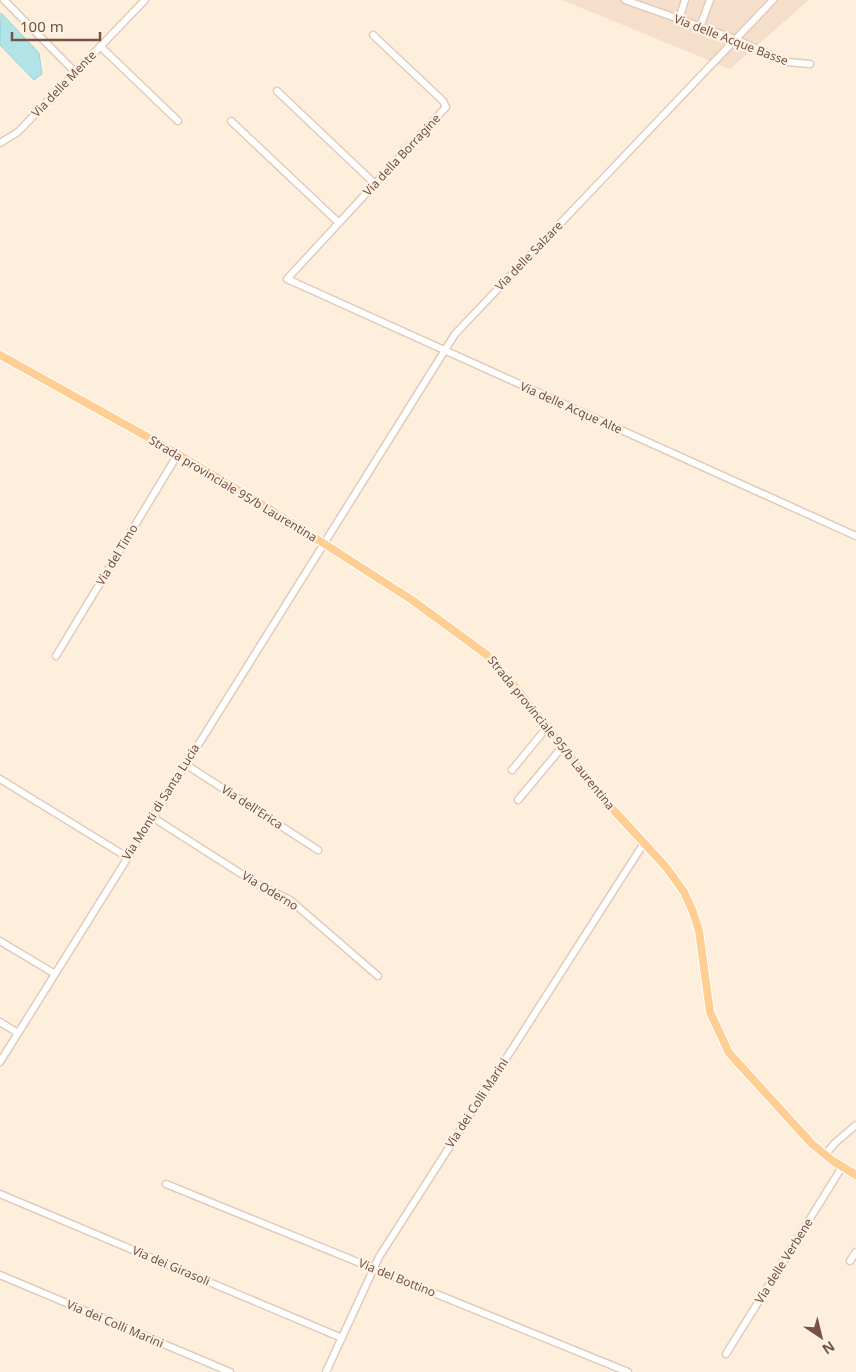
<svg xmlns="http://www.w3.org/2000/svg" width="856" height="1372" viewBox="0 0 856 1372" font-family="'Noto Sans',sans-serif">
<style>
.residential{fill:#f5dfca}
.water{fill:#b1e3e7;stroke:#96d4da}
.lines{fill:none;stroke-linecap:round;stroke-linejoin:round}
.minor-casing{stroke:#e3cbbb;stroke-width:9}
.major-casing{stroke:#fff;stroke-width:10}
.minor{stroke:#fff;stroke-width:6}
.major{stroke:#ffce92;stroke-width:8}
.labels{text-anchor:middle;stroke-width:4.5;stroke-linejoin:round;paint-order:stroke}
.street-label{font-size:12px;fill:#745244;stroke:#fff2e4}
</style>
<rect width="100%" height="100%" fill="#feeedc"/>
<polygon class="residential" points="562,0 809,0 730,69"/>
<polygon class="water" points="1,13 39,53 42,74 34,80 0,45"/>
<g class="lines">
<g class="minor-casing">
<g id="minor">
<polyline points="4,0 75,72"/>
<polyline points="625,0 735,39 787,62 810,64"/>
<polyline points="679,19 685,0"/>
<polyline points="700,27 710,0"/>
<polyline points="373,35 443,101 446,107 287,279 856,536"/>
<polyline points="100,46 178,121"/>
<polyline points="277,91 375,184"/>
<polyline points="231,121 339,223"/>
<polyline points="0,143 18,132 145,0"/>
<polyline points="56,656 178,454"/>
<polyline points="185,764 318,850"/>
<polyline points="512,770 548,726"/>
<polyline points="0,779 127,857"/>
<polyline points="518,800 563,746"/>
<polyline points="152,817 254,882 290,900 378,976"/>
<polyline points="0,941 55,974"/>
<polyline points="0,1022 18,1033"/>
<polyline points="0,1062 455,334 773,0"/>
<polyline points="825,1155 835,1143 856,1125"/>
<polyline points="166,1184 628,1372"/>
<polyline points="0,1194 342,1338"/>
<polyline points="850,1261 856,1252"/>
<polyline points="0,1275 230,1372"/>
<polyline points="726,1354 842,1167"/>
<polyline points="326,1372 379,1257 644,843"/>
</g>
</g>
<g class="major-casing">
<polyline id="major" points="0,355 178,454 270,509 412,600 487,655 515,686 608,804 666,867 684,892 693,912 699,931 710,1012 729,1053 812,1144 833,1161 856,1175"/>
</g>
<use href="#minor" class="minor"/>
<use href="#major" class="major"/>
</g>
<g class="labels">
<g class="street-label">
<text transform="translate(731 40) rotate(21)" y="4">Via delle Acque Basse</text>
<text transform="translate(64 84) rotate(-46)" y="4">Via delle Mente</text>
<text transform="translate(402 155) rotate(-47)" y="4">Via della Borragine</text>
<text transform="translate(529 256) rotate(-46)" y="4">Via delle Salzare</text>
<text transform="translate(571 408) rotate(24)" y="4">Via delle Acque Alte</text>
<text transform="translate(233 489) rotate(31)" y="4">Strada provinciale 95/b Laurentina</text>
<text transform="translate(117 555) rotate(-59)" y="4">Via del Timo</text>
<text transform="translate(551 733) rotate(51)" y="4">Strada provinciale 95/b Laurentina</text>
<text transform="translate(161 802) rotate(-58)" y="4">Via Monti di Santa Lucia</text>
<text transform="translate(252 807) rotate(33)" y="4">Via dell'Erica</text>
<text transform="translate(270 891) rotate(31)" y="4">Via Oderno</text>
<text transform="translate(477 1103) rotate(-57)" y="4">Via dei Colli Marini</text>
<text transform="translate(784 1261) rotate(-58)" y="4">Via delle Verbene</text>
<text transform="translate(171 1266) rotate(23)" y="4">Via dei Girasoli</text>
<text transform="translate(397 1278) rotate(22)" y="4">Via del Bottino</text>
<text transform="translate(115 1324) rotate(23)" y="4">Via dei Colli Marini</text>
</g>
</g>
<g transform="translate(821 1337) rotate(145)" stroke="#fff2e4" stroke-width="4" paint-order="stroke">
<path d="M0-4L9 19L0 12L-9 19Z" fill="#745244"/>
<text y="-8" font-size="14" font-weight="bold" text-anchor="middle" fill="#745244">N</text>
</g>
<path d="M12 32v8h88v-8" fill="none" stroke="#745244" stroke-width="2.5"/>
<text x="20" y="32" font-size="15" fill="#745244" stroke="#fff2e4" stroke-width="4" paint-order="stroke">100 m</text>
</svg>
